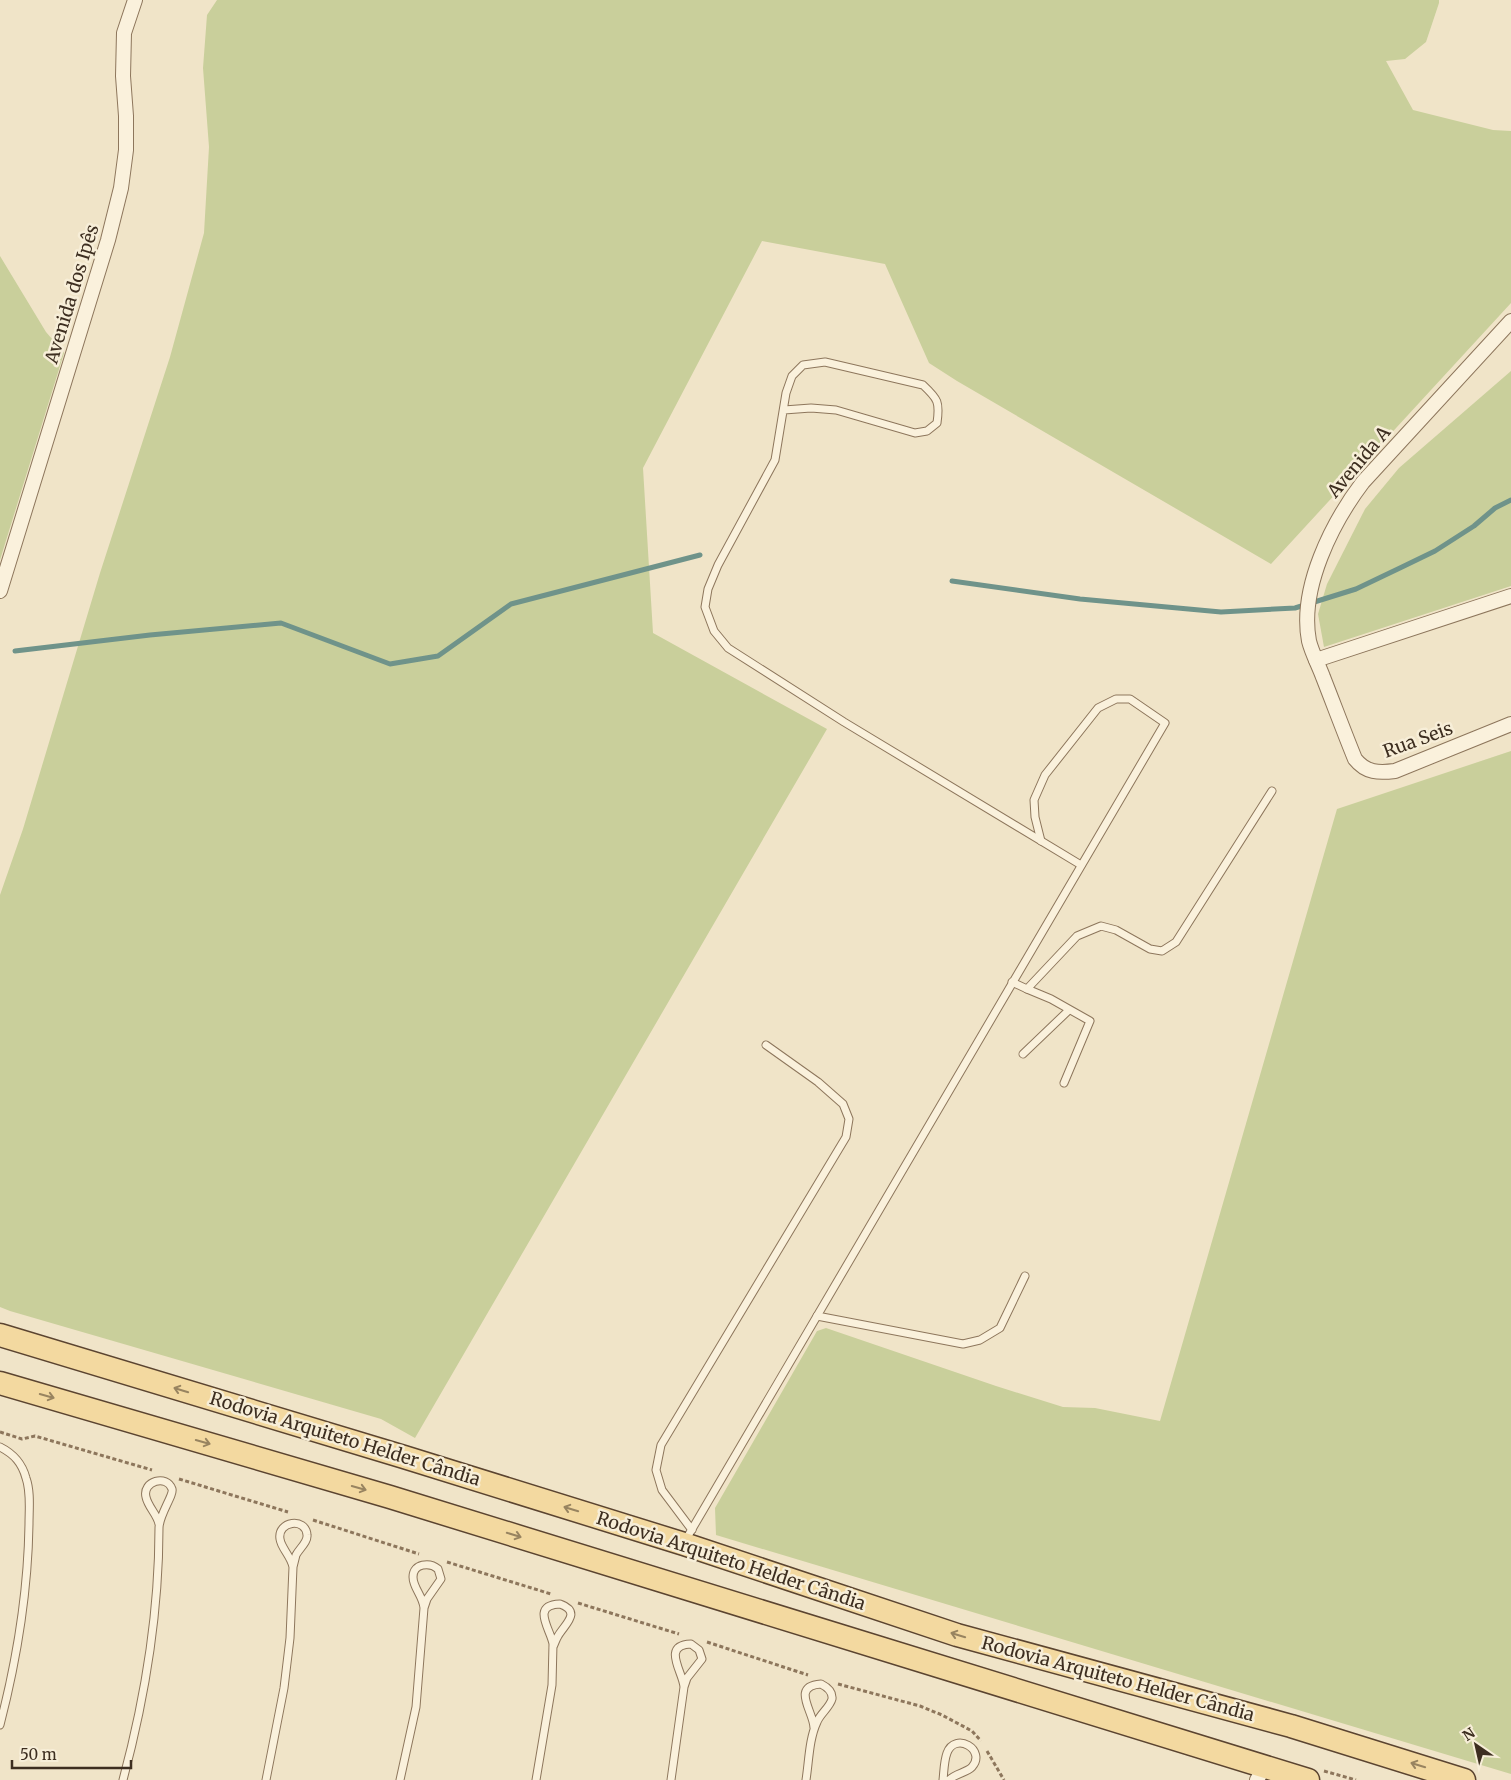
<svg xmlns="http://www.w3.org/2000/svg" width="1511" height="1780" viewBox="0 0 1511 1780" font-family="Merriweather,serif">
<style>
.green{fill:#c9cf9b}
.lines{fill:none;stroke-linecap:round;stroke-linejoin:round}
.stream{stroke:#6f938a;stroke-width:5}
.lane-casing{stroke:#8d765c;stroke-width:9}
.street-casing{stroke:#8d765c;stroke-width:16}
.primary-casing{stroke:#5b4430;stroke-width:25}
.path{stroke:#8d765c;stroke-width:3;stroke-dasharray:4 2.5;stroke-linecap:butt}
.lane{stroke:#faf1dc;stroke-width:7}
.street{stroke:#faf1dc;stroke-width:14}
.primary{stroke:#f3d9a0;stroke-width:22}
.oneway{stroke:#988460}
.labels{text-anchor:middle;stroke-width:5;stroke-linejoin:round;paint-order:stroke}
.street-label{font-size:18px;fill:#3d2e20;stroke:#f7eed8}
</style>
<rect width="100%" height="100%" fill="#f0e4c8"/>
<g class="green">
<polygon points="217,0 1439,0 1439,3 1426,42 1405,59 1386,61 1413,110 1493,130 1511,131 1511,303 1271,564 957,381 929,363 885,264 762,241 643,468 653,633 827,729 415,1438 381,1419 10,1311 0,1307 0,895 23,829 100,573 170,357 204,233 209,147 203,68 207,15"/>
<polygon points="0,256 46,332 64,353 0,560"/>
<polygon points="1511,371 1511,586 1324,647 1318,614 1327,584 1365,509 1399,468"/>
<polygon points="1511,751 1511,1774 716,1535 715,1508 817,1331 826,1328 996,1386 1063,1407 1095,1408 1160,1421 1337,809"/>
</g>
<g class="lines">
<g class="stream">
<polyline points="952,581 1080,599 1221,612 1295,608 1356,589 1402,567 1435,551 1474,526 1495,508 1511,500"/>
<polyline points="15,651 150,635 281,623 390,664 438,656 511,604 700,555"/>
</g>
<g class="lane-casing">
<g id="lane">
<path d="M784 410 811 408 836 410 915 433 927 431 937 423C940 402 938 399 923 385L825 362 803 365 792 376 786 393 775 460 718 565 708 589 705 607 714 631 728 648 844 722 1081 865"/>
<polyline points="1012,982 1027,989 1077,936 1101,926 1116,930 1150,949 1162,951 1176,942 1272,791"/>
<polyline points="1027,989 1051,999 1090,1021 1064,1083"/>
<polyline points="1023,1054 1069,1010"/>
<polyline points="817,1316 963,1344 980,1340 1000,1328 1025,1276"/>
<path d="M0 1447C14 1454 22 1463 26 1478 31 1492 29 1509 29 1524 28 1591 17 1659 0 1725"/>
<polyline points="692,1530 662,1490 656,1470 661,1445 846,1137 849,1119 843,1104 818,1082 766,1045"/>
<polyline points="685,1541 1165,723 1130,699 1116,699 1098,708 1045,775 1034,800 1035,817 1041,841"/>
<path d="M123 1780C145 1698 159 1613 159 1528 159 1515 174 1495 172 1489 167 1474 142 1481 146 1497 148 1507 157 1514 159 1524"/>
<path d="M266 1780 284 1688 290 1638 293 1567C294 1563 295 1559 296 1555 299 1549 308 1542 307 1535 306 1517 277 1521 280 1539 281 1548 291 1556 293 1567"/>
<path d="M400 1780 416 1707 424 1608C423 1596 413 1588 413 1577 413 1563 430 1562 438 1569L441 1579 427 1599 424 1608"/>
<path d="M536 1780 552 1685 553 1644C551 1630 530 1605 560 1604 582 1612 565 1624 558 1636 556 1639 555 1643 553 1647"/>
<path d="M671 1780 684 1687 687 1678 702 1659 699 1650 691 1644C661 1645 683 1672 684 1687"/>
<path d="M806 1780C809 1761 809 1739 817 1722 820 1714 830 1707 832 1699 833 1691 827 1687 821 1684 790 1686 814 1712 814 1728"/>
<path d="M943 1780C944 1771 944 1761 947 1753 955 1731 987 1750 972 1767 966 1773 956 1773 949 1780"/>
</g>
</g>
<g class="street-casing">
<g id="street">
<path d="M1511 321 1363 482C1332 523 1299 588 1309 641 1312 653 1319 666 1323 677 1334 705 1344 732 1355 759 1366 773 1379 773 1395 771L1511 724"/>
<polyline points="0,591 108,240 121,188 126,150 126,116 123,76 124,33 135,0"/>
<polyline points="1316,660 1511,596"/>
<polyline points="1257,1780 1264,1767"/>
</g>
</g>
<g class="primary-casing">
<g id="primary">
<polyline points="0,1335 404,1457 684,1544 957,1635 1291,1726 1464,1780"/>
<polyline points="0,1383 390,1497 1308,1780"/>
</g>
</g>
<g class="path">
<polyline points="0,1432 22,1439 35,1436 152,1470"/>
<polyline points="179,1479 288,1512"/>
<polyline points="313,1520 419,1554"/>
<polyline points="447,1562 551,1594"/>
<polyline points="578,1603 679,1634"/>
<polyline points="707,1642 808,1675"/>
<polyline points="838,1684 920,1706 942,1715 972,1731 981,1741"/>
<polyline points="987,1751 1004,1780"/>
<polyline points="1324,1771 1356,1780"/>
</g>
<use href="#lane" class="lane"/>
<use href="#street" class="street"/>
<use href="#primary" class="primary"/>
</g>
<defs><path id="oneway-shaft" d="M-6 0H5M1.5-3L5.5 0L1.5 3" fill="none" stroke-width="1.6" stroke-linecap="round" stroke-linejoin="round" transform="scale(1.25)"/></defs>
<g class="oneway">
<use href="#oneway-shaft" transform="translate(181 1390) rotate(-163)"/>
<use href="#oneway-shaft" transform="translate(47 1396) rotate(16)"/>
<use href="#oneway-shaft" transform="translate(203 1442) rotate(16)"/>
<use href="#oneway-shaft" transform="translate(359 1488) rotate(16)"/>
<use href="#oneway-shaft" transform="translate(571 1509) rotate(-163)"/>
<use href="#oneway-shaft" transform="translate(514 1535) rotate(17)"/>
<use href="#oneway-shaft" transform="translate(958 1635) rotate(-163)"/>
<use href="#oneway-shaft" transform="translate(1418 1765) rotate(-163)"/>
</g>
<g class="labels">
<g class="street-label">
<text transform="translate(72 294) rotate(-73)" y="6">Avenida dos Ipês</text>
<text transform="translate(1359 462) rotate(-50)" y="6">Avenida A</text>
<text transform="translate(1418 740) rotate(-20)" y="6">Rua Seis</text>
<text transform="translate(345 1439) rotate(17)" y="6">Rodovia Arquiteto Helder Cândia</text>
<text transform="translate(731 1561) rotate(18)" y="6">Rodovia Arquiteto Helder Cândia</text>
<text transform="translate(1118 1679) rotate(15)" y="6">Rodovia Arquiteto Helder Cândia</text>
</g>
</g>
<g transform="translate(1476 1745) rotate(326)" stroke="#f7eed8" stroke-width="4" paint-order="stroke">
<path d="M0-4L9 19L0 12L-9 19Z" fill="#3d2e20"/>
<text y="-8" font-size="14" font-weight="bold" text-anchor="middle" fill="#3d2e20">N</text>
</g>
<path d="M12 1760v8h119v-8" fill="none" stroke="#3d2e20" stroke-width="2.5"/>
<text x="20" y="1760" font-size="15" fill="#3d2e20" stroke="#f7eed8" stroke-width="4" paint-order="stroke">50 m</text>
</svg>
